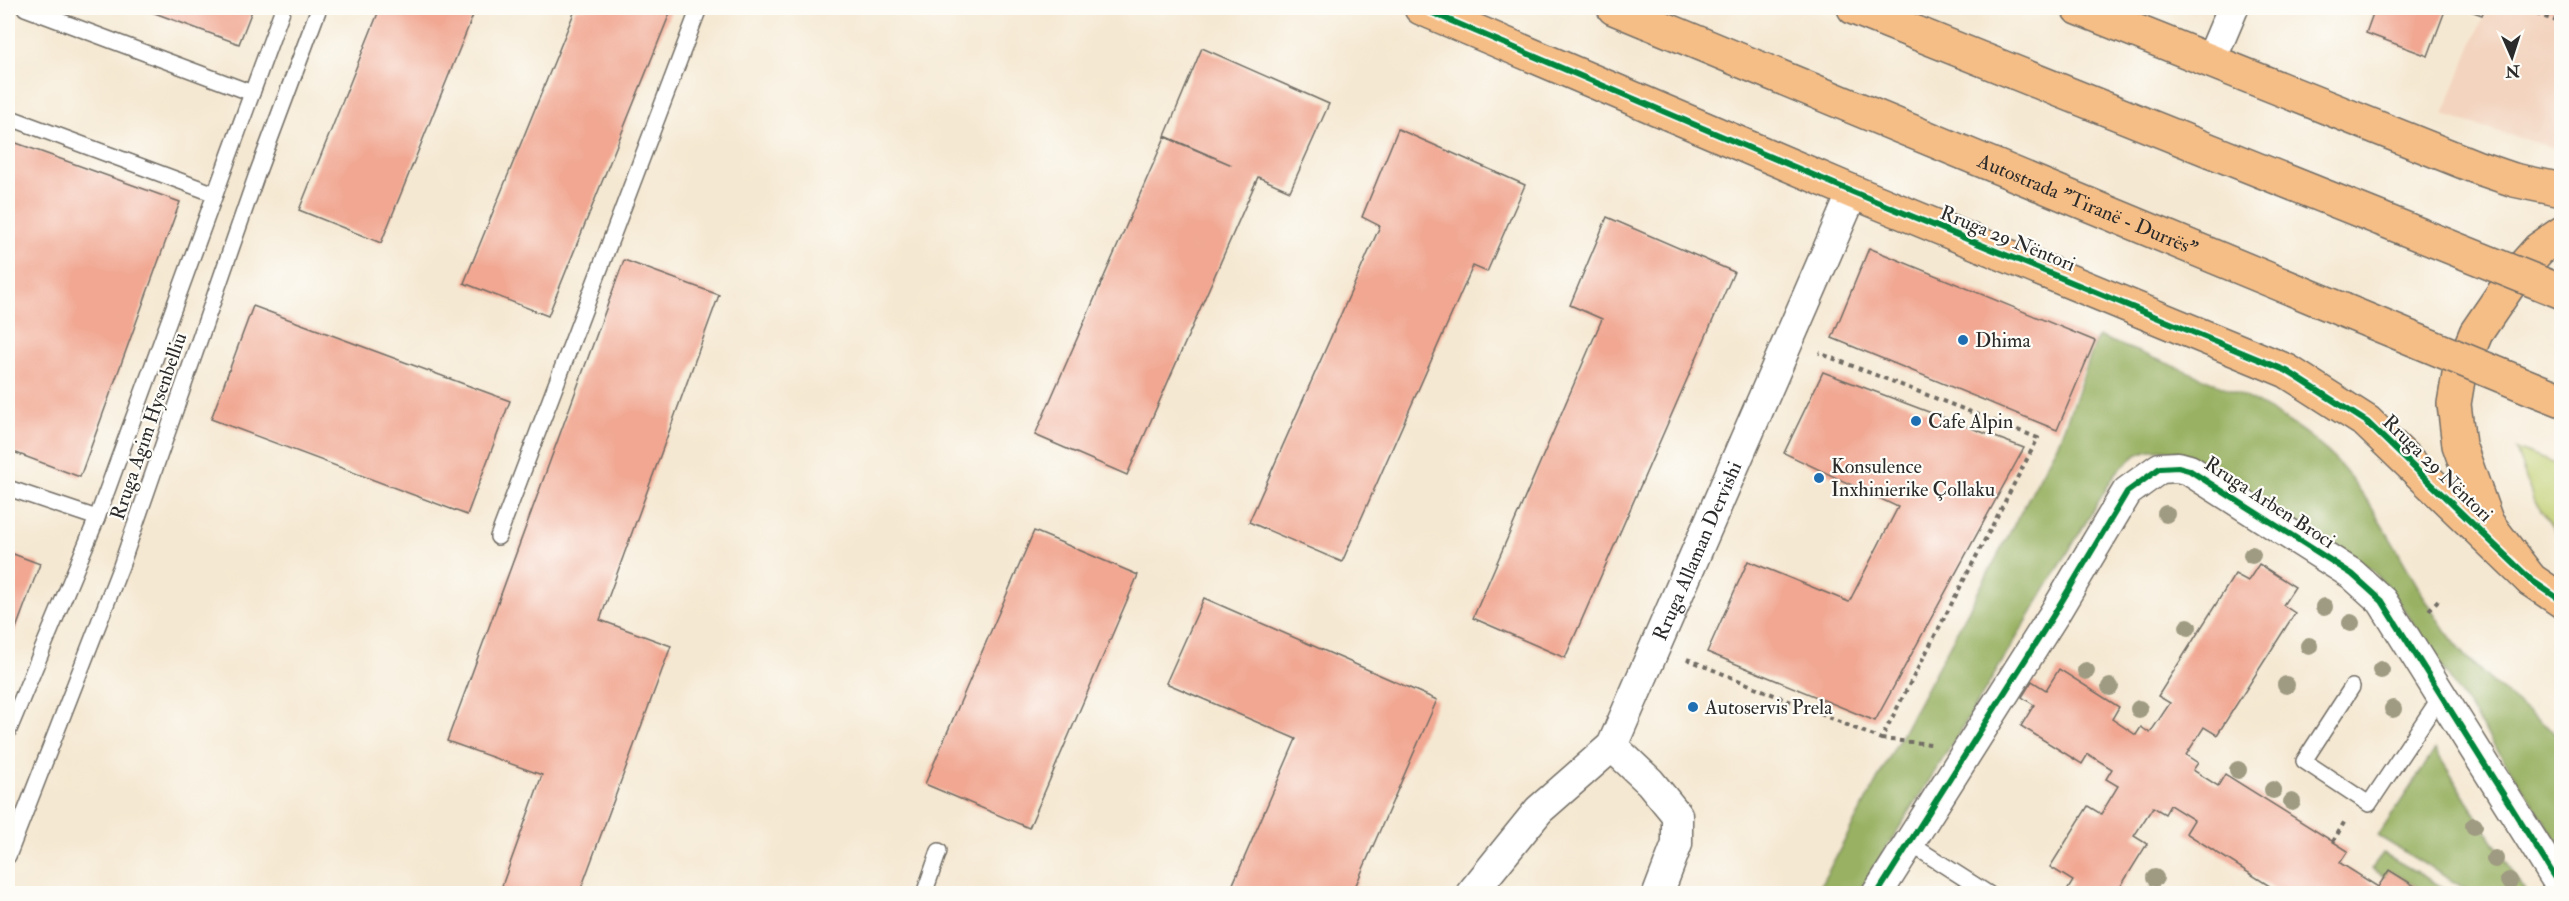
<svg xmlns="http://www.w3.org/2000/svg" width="2569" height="901" viewBox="0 0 2569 901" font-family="'IM FELL Double Pica',serif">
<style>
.built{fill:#f3d4bf}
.green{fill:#c0ce70;stroke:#767c4e;stroke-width:1.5}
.forest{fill:#98b162;stroke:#626e46;stroke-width:1.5}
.building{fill:#f1a792}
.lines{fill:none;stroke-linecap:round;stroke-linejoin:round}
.service-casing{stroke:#726d65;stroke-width:18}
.minor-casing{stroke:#726d65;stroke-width:33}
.primary-casing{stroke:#726d65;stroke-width:36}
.trunk-casing{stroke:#726d65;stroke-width:36}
.path{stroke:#726d65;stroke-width:4;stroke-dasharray:4.5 4.5;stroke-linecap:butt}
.service{stroke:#fff;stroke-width:15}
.minor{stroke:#fff;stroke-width:30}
.primary{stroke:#f6be87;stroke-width:33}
.trunk{stroke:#f6be87;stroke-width:33}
.trunk-bridge-casing{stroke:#726d65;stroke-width:36;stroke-linecap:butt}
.trunk-bridge{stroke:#f6be87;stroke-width:33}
.cycleway-casing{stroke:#fdfcf7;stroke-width:10}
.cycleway{stroke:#00873e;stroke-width:6}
.tree{fill:#9f9b82}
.poi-dot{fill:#1f6fb2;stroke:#fdfcf7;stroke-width:2}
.labels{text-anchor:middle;stroke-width:4.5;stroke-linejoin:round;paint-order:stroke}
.street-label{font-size:20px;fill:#2b2b2b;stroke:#fdfcf7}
.poi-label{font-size:20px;fill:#2b2b2b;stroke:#fdfcf7;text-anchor:start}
</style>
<rect width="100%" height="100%" fill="#fdfcf7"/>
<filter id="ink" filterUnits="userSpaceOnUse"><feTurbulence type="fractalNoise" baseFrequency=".0167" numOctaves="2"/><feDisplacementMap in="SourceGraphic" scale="12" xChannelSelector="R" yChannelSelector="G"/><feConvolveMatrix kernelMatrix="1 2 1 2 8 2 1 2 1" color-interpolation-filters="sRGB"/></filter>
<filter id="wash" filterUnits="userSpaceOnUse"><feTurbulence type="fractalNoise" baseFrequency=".008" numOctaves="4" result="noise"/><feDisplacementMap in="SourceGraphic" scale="24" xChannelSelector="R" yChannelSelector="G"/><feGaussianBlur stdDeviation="1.35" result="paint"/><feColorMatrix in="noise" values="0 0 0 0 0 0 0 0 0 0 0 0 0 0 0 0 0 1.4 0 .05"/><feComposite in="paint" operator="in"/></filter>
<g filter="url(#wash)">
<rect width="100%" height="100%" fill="#f5e8d2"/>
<polygon class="built" points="2487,8 2561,8 2561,150 2443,115"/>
<polygon class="green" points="2516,449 2561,466 2561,540 2533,499"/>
<g class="forest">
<path d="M2098 336C2171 366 2253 391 2315 441 2375 490 2403 572 2448 634 2478 676 2522 706 2561 738V846L2401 605 2372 570 2179 452C2146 446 2139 450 2115 474L1961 730 1858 893 1816 894 2059 441Z"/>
<polygon points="2435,750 2526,893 2472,893 2378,836"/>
<polygon points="2383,853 2453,893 2427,893 2389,870 2384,877 2372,869"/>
</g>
<g id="blocks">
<g class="building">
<polygon points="141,8 253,8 239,44"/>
<polygon points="380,8 476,8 381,243 299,210"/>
<polygon points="576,8 672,8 548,316 464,283"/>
<polygon points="2375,8 2446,8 2428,56 2366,33"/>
<polygon points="2462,8 2485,8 2482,15"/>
<polygon points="2540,8 2562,8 2562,16"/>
<polygon points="1202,48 1329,104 1290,191 1258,177 1127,475 1035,435 1165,137 1232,165 1165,136"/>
<polygon points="1398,129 1525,185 1487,272 1473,266 1342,562 1249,522 1380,226 1362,217"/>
<polygon points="8,140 180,202 80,477 8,450"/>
<polygon points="1607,217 1734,272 1565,658 1473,618 1602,319 1570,305"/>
<polygon points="1869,248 2095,341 2057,430 1832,338"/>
<polygon points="624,260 719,295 600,620 671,646 579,894 499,894 542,775 447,741"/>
<polygon points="253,306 510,401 467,515 211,419"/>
<polygon points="1823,372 2024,448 1875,721 1707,652 1748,561 1849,602 1898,507 1784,453"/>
<polygon points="1034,531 1138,575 1029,828 925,784"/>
<polygon points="8,552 40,564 8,650"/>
<polygon points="2259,564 2295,587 2283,605 2295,613 2217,735 2204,727 2186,755 2198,763 2193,770 2218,786 2225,774 2348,851 2340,863 2378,887 2389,870 2423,891 2422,894 2282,894 2186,833 2194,820 2170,805 2165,814 2153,807 2134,836 2147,844 2116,894 2092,894 2087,890 2085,894 2065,894 2073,881 2050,867 2088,806 2101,814 2118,786 2106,779 2112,769 2088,754 2082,764 2021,726 2034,705 2022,697 2032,681 2046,690 2059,669 2119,707 2112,719 2136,735 2141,727 2150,733 2170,703 2158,696 2235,574 2248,581"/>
<polygon points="1204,598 1437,700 1352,894 1253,894 1233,884 1296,739 1166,683"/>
</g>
</g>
</g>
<g filter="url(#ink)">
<use href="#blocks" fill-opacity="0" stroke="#726d65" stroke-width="1.5"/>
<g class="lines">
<g class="service-casing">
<g id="service">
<polyline points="25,8 252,93"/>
<polyline points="8,117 215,194"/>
<polyline points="8,488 97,518 283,8"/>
<polyline points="498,537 699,8"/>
<polyline points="2352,687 2304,761 2369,804 2441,696"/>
<polyline points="8,732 97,518"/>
<polyline points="1909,843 1989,894"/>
<polyline points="8,856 121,566 257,174 319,8"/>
<polyline points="924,894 939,851"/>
</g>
</g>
<g class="minor-casing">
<g id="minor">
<polyline points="2211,60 2233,8"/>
<polyline points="1612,746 1650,782 1677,815 1677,844 1658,894"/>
<path id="s1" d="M1471 894 1539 810 1612 746 1853 192"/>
<polyline points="1877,894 2053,616 2127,492 2160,468 2178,467 2189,470 2352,574 2382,601 2562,888"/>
</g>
</g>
<g class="primary-casing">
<g id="primary">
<polyline points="1421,8 1853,192 2287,371 2367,422 2531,580"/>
<polyline points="2078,8 2476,167 2514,180 2562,190"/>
<polyline points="2562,233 2539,249 2515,276 2476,333 2459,374 2454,404 2459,445 2487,523 2531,580 2562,601"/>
</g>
</g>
<g class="trunk-casing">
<g id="trunk">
<path id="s2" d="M1614 8 2343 310"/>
<polyline points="1854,8 2381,219"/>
<polyline points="2534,389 2562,400"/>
</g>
</g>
<g class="path">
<polyline points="2519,8 2562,23"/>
<polyline points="2429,610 2441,597"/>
<polyline points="1687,659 1881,739 2038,438 1819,353"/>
<polyline points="1881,739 1931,744"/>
<polyline points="2333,842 2346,819"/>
</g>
<use href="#service" class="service"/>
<use href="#minor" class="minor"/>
<use href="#primary" class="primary"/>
<use href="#trunk" class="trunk"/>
<g class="trunk-bridge-casing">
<g id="trunk-bridge">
<polyline points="2381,219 2562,292"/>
<polyline points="2343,310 2534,389"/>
</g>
</g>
<use href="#trunk-bridge" class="trunk-bridge"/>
<g class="cycleway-casing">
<g id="cycleway">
<polyline points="1421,8 1853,192 2287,371 2367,422 2531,580 2562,601"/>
<polyline points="1877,894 2053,616 2127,492 2160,468 2178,467 2189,470 2352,574 2382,601 2562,888"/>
</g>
</g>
<use href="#cycleway" class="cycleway"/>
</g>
<g class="tree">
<circle cx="2166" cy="514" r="9"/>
<circle cx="2252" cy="555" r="9"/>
<circle cx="2324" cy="607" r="9"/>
<circle cx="2351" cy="623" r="9"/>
<circle cx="2188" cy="627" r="9"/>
<circle cx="2309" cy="646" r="9"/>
<circle cx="2381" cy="670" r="9"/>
<circle cx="2086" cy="671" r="9"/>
<circle cx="2286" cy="685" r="9"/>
<circle cx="2110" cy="687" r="9"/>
<circle cx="2139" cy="709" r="9"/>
<circle cx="2393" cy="709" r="9"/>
<circle cx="2238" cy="770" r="9"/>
<circle cx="2273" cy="790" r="9"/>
<circle cx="2292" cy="802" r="9"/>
<circle cx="2474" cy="826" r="9"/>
<circle cx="2495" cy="859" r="9"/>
<circle cx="2155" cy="878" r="9"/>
<circle cx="2509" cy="881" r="9"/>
</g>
</g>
<g class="poi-dot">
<circle cx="1963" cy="340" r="6"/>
<circle cx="1916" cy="421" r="6"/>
<circle cx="1819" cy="478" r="6"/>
<circle cx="1693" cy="707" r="6"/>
</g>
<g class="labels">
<g class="street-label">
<text dy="7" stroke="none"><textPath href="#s2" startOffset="513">Autostrada "Tiranë - Durrës"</textPath></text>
<text transform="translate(2008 238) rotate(22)" y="7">Rruga 29 Nëntori</text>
<text transform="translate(148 426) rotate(-71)" y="7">Rruga Agim Hysenbelliu</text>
<text transform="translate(2438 468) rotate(44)" y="7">Rruga 29 Nëntori</text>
<text transform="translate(2270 502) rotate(33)" y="7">Rruga Arben Broci</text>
<text dy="7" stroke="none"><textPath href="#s1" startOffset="418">Rruga Allaman Dervishi</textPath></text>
</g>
<g class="poi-label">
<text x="1975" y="347">Dhima</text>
<text x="1928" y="428">Cafe Alpin</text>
<text x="1831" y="473">Konsulence<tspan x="1831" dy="23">Inxhinierike Çollaku</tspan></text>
<text x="1705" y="714">Autoservis Prela</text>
</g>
</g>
<rect width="2569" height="901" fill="none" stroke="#fdfcf7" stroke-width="30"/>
<g transform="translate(2512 57) rotate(177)" stroke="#fdfcf7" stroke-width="4.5" paint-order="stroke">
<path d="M0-4.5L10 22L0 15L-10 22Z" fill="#2b2b2b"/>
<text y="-9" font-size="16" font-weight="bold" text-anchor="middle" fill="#2b2b2b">N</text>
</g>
</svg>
